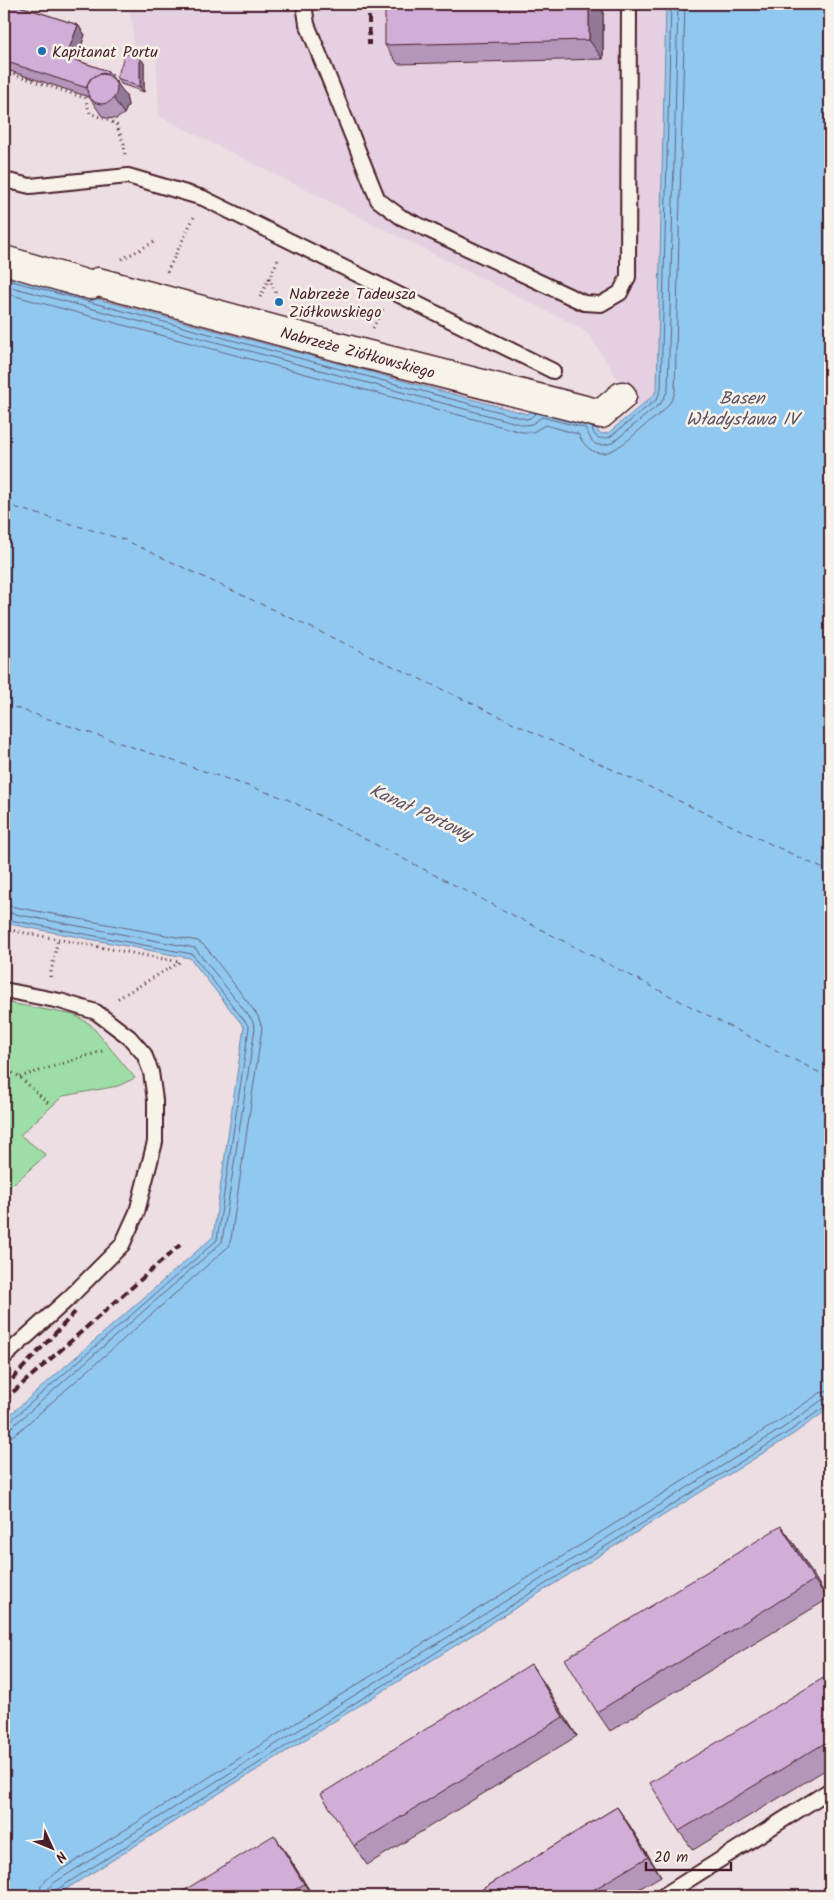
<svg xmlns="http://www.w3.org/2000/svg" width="834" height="1900" viewBox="0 0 834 1900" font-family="Kalam,sans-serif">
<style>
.built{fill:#e4d0e0}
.green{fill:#9ddea7;stroke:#747e69}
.water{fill:#91c8f0;stroke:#7584a1}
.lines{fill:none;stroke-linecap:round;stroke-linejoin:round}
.shore{stroke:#66637a;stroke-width:1}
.ferry{stroke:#5f5266;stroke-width:1;stroke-dasharray:6 5;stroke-linecap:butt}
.lane-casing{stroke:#4a1f2b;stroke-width:18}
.street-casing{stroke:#4a1f2b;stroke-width:31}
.path{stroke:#4a1f2b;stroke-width:3;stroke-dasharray:1 4;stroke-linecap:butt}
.lane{stroke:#f7f3e8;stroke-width:14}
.street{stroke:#f7f3e8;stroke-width:28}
.rail{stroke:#4a1f2b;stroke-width:4;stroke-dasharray:8 4;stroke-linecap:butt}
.wall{fill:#b496ba;stroke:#4a1f2b}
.shaded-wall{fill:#927a97;stroke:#4a1f2b}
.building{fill:#d1aed8;stroke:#4a1f2b}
.poi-dot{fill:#1f6fb2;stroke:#f7f3e8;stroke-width:2}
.labels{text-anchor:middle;stroke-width:5;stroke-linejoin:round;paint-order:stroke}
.poi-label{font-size:16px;fill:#4a1f2b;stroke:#f7f3e8;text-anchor:start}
.street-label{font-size:16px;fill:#4a1f2b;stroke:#f7f3e8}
.water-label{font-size:18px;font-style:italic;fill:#5f5266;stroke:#f7f3e8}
</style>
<rect width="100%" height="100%" fill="#ecdee3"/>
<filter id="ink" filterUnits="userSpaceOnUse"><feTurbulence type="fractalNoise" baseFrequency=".02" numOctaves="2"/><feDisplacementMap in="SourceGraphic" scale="10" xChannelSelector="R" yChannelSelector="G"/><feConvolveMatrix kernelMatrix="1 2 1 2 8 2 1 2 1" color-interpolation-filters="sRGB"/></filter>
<g filter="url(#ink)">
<polygon class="built" points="127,4 830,4 658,349 657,388 654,395 639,407 629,396 590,336 579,327 159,116 156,52 133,45 133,26"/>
<polygon class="green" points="4,1002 74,1015 90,1024 135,1078 118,1086 63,1096 20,1135 46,1155 4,1192"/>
<polygon class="water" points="666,4 830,4 830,1408 792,1435 55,1896 4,1896 4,1420 213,1237 244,1027 190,958 4,923 4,274 527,414 538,404 597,419 598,432 602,434 608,433 654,395 657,388"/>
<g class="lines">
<g class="shore">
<polyline points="4,279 526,419 530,418 536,413"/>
<path d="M4 285 524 425 532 424 542 417 585 428C593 441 591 449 612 443L661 403 668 390 678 4"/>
<path d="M4 293 522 432H533L545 425 578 434C597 470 620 447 642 428 655 417 670 409 675 392L685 4"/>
<path d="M592 427C594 439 600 440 610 437L657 399 661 389 671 4"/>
<polyline points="4,905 198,941 206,947 258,1016 262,1028 231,1239 228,1247 18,1432 12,1436 4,1437"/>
<polyline points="4,912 195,948 252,1020 255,1028 222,1242 13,1426 4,1429"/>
<polyline points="4,919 192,954 247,1024 249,1028 217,1240 9,1422 4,1423"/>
<polyline points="39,1896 41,1886 48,1878 782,1419 820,1393 830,1391"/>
<polyline points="47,1896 48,1889 52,1884 786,1426 822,1400 830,1398"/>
<polyline points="53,1896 56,1890 790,1431 826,1406 830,1405"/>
</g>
<g class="ferry">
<polyline points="4,504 125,540 830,872"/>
<polyline points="4,704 287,799 830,1078"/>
</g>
<g class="lane-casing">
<g id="lane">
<polyline points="304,4 307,24 378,200 401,217 584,303 601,304 620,293 628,277 629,4"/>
<polyline points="4,180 30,186 128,176 203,198 553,371"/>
<polyline points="4,990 60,1001 96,1012 129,1037 144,1054 151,1072 155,1100 155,1142 137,1212 122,1245 70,1297 4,1357"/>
<polyline points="663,1896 830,1790"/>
</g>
</g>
<g class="street-casing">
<g id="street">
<polyline points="4,260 82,283"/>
<polyline points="90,285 98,282 361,353 601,414 622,396"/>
</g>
</g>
<g class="path">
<polyline points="4,71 85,98 90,113 116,124 124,144 125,156"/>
<polyline points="107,73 118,77"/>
<polyline points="122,259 154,242"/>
<polyline points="167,272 194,217"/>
<polyline points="269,278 277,295"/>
<polyline points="260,297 279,258"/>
<polyline points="373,328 383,309"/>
<polyline points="4,929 180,962 115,1000"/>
<polyline points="50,977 58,939"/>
<polyline points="4,1068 20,1077 48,1103"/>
<polyline points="20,1077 102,1051"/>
</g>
<use href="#lane" class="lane"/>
<use href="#street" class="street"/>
<g class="rail">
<polyline points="369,4 369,45"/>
<polyline points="4,1388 76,1311"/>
<polyline points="4,1400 180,1245"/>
</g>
</g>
<g class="wall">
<polygon points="4,4 23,7 78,25 85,35 76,60 108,71 126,96 128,105 124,114 116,119 106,118 102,116 89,97 4,69"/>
<polygon points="603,4 603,59 398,64 385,45"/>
<polygon points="140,58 144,63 144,92 121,84 117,78"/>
<polygon points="781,1526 795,1545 828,1599 610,1731 597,1712"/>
<polygon points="531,1664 544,1683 577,1736 367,1865 354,1846"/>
<polygon points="830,1674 830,1767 693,1850 679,1831"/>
<polygon points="617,1807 630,1826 661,1876 627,1896 471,1896"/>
<polygon points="287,1854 313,1896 175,1896"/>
</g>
<g class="shaded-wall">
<polygon points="13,4 24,4 20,14"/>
<polygon points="589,4 603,4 603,59 589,40"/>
<polygon points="78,25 85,35 74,67 66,57"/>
<polygon points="140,58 144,63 144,92 140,87"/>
<polygon points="116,81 126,96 128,105 124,114 114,99"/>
<polygon points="781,1526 795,1545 828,1599 814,1580"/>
<polygon points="531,1664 544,1683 577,1736 563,1717"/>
<polygon points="617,1807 630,1826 661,1876 648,1857"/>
<polygon points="274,1835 287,1854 313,1896 304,1884"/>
</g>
<g class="building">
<polygon points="4,4 13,4 78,25 66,57 108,71 107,75 104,73 99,74 90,79 87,85 87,88 4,61"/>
<polygon points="385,4 589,4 589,40 385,45"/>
<polygon points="125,53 140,58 140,87 117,78"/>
<circle cx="102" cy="89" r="15"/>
<polygon points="781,1526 814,1580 597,1712 565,1659"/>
<polygon points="531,1664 563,1717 354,1846 321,1794"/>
<polygon points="830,1674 830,1740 679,1831 650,1783"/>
<polygon points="617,1807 648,1857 583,1896 471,1896"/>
<polygon points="274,1835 304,1884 284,1896 175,1896"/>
</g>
</g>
<g class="poi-dot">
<circle cx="42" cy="51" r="5"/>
<circle cx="279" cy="302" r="5"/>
</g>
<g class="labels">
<g class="poi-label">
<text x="52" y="57">Kapitanat Portu</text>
<text x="289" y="299">Nabrzeże Tadeusza<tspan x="289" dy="18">Ziółkowskiego</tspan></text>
</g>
<g class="street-label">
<text transform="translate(358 352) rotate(15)" y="6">Nabrzeże Ziółkowskiego</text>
</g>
<g class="water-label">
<text x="742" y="404">Basen<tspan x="742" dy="21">Władysława IV</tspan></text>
<text transform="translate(421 812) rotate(25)" y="6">Kanał Portowy</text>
</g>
</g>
<rect width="834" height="1900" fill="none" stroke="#f7f3e8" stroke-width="20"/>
<rect x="10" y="10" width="814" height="1880" fill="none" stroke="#4a1f2b" stroke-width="2" filter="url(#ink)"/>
<g transform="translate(52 1848) rotate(134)" stroke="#f7f3e8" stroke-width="4" paint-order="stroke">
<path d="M0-4L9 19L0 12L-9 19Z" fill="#4a1f2b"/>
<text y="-8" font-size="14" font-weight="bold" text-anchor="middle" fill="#4a1f2b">N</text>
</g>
<path d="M646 1862v8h85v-8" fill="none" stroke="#4a1f2b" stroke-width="2.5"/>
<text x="654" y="1862" font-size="15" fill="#4a1f2b" stroke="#f7f3e8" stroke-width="4" paint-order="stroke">20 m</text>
</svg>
